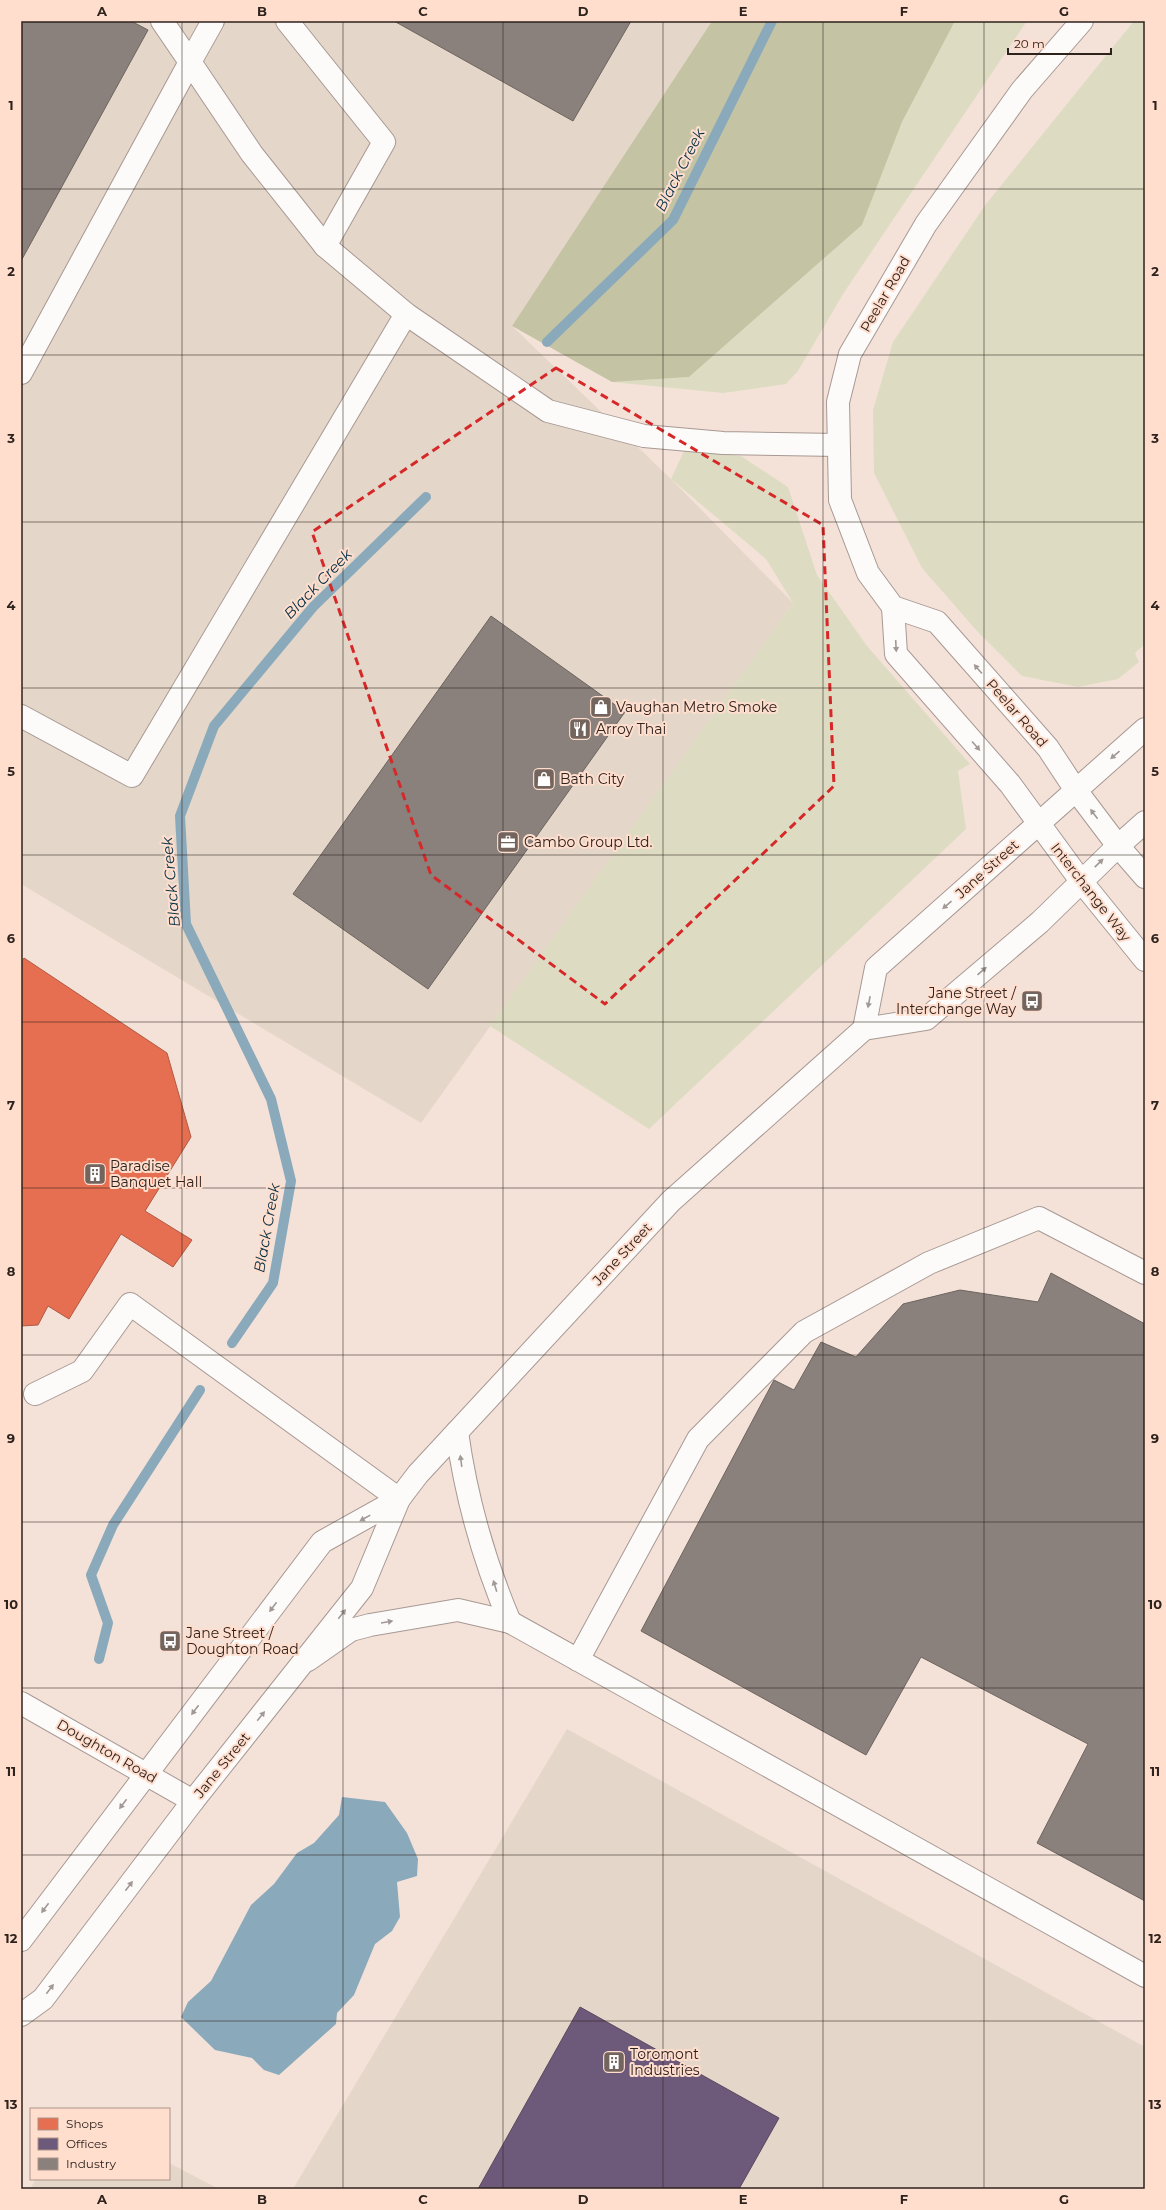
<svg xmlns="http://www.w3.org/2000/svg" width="1166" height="2210" viewBox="0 0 1166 2210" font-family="Montserrat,sans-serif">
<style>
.industrial{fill:#e4d6c8}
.green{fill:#dddcc2}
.forest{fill:#c4c4a5}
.water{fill:#8aa9ba}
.shops{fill:#e76f51;stroke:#b05841}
.offices{fill:#6d597a;stroke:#5a485e}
.industry{fill:#8a817c;stroke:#6e645f}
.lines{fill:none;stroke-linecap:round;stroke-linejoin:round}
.stream{stroke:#8aa9ba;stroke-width:10}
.minor-casing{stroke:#a79993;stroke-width:24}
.major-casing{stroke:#a79993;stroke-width:24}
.minor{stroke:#fdfbf9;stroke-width:22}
.major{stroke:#fdfbf9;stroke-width:22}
.oneway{fill:#a09996}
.marked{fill:none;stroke:#d62828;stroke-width:3;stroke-dasharray:8 5;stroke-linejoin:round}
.grid{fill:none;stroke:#2e221c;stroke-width:1;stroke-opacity:0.55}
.labels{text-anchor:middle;stroke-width:4;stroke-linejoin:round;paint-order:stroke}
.street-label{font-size:14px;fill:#2e221c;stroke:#ffdece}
.poi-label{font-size:14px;fill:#2e221c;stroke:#ffdece;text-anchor:start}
.water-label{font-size:15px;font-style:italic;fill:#033045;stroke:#ffdece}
.neatline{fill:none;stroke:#2e221c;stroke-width:1.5}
.grid-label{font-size:13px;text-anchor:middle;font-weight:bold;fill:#2e221c}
</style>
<rect width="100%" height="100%" fill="#f4e2d9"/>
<g class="industrial">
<polygon points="21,21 712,21 512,326 671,479 793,603 421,1123 21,884"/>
<polygon points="567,1729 1145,2047 1145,2189 293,2189"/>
<polygon points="169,2163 219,2189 30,2189 36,2179 169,2179"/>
</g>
<g class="green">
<polygon points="955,21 1027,21 843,294 798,371 786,384 723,393 612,382 689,377 862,225 902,122"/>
<polygon points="1134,21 1145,21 1145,644 1135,653 1139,662 1118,679 1078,687 1022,676 976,630 922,568 874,473 873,410 893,342 986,204"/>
<polygon points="685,449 741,456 788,487 817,575 867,646 970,764 958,771 966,829 649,1129 490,1026 793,603 766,559 671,479"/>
</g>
<polygon class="forest" points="712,21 955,21 902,122 862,225 689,377 612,382 512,326"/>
<polygon class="water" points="342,1797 385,1802 407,1833 418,1859 417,1876 397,1882 400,1917 392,1931 375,1944 354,1995 337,2013 336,2024 279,2075 264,2070 252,2058 215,2050 181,2017 188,2002 211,1981 251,1905 274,1884 297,1853 314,1843 339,1815"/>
<polygon class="shops" points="24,958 167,1053 191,1137 145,1211 192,1240 173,1267 121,1234 69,1319 48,1306 38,1325 21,1326 21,963"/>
<polygon class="offices" points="580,2007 779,2118 739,2189 478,2189"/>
<g class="industry">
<polygon points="21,21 131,21 148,30 21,261"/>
<polygon points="394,21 631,21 573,121"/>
<polygon points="491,616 625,712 428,989 293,894"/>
<polygon points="1051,1273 1145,1324 1145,1901 1037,1843 1088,1744 921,1657 866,1755 641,1631 774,1380 794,1390 821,1342 856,1357 903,1304 960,1290 1038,1302"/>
</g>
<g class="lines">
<g class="stream">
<polyline points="547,342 673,220 772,21"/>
<polyline points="232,1343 273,1283 291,1181 271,1099 186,924 180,816 214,726 313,607 426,497"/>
<polyline points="99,1659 108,1623 91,1575 113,1525 200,1390"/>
</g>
<g class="minor-casing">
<g id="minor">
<polyline points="162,21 190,62 213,21"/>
<polyline points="287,21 384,142 325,246"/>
<polyline points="1082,21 1022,90 926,224 850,354 838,402 840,500 868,573 893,607 937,622 1048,748 1075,789 1118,846 1145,877"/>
<polyline points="21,373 190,62 252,154 325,246 406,314 548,411 644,436 723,443 838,445"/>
<polyline points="893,607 896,654 1010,784 1081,881 1145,960"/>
<polyline points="21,716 132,776 406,314"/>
<polyline points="35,1394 82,1371 130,1304 399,1499"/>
<path d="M457 1432C466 1497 484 1561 510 1622"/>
<polyline points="308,1660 351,1630 370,1625 458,1610 510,1622 1145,1976"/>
<polyline points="578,1660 698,1439 804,1332 929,1263 1039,1218 1145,1273"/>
<polyline points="21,1703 193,1801"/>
</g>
</g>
<g class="major-casing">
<g id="major">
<polyline points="864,1029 876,968 1145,729"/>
<polyline points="21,1940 322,1542 399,1499"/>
<polyline points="21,2015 43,1999 193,1801 362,1588 399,1499 418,1474 671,1201 864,1029 926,1019 1040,922 1118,846 1145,822"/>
</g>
</g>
<use href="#minor" class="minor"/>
<use href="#major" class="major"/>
</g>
<defs><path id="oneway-solid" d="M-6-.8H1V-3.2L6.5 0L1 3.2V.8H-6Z"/></defs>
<g class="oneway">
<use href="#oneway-solid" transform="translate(896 646) rotate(87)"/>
<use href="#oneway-solid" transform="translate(978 669) rotate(-131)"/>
<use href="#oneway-solid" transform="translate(976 746) rotate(49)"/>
<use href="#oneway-solid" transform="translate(1115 755) rotate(139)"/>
<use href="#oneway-solid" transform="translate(1094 814) rotate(-127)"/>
<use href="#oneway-solid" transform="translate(1099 863) rotate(-44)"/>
<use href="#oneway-solid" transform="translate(947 905) rotate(139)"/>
<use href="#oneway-solid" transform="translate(982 971) rotate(-41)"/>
<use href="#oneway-solid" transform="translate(869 1002) rotate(101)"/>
<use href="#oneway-solid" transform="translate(461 1461) rotate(-98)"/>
<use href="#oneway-solid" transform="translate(365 1518) rotate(151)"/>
<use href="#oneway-solid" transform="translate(495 1586) rotate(-107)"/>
<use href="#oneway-solid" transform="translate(273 1607) rotate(127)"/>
<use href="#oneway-solid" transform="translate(342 1614) rotate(-52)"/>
<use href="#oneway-solid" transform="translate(387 1622) rotate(-10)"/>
<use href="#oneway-solid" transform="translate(195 1710) rotate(127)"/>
<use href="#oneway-solid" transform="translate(261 1716) rotate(-51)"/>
<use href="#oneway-solid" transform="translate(123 1804) rotate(127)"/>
<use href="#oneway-solid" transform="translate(129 1886) rotate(-53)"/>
<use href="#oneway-solid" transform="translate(45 1908) rotate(127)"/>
<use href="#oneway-solid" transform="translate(50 1989) rotate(-53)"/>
</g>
<path class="marked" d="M556 368 823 525 834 786 605 1004 431 875 312 532Z"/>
<path class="grid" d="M182 21V2189M343 21V2189M503 21V2189M663 21V2189M823 21V2189M984 21V2189M21 189H1145M21 355H1145M21 522H1145M21 688H1145M21 855H1145M21 1022H1145M21 1188H1145M21 1355H1145M21 1522H1145M21 1688H1145M21 1855H1145M21 2021H1145"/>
<defs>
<g id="shop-square" transform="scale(1.15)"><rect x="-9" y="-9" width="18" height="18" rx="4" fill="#73655e" stroke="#ffdece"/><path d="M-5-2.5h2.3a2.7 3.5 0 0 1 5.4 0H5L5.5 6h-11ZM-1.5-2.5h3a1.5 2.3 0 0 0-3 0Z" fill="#fff"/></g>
<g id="restaurant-square" transform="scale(1.15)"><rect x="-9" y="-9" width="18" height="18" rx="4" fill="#73655e" stroke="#ffdece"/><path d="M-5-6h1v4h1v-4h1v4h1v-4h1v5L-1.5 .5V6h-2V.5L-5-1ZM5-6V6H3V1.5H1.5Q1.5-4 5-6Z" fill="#fff"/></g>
<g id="office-square" transform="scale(1.15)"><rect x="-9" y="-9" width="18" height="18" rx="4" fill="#73655e" stroke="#ffdece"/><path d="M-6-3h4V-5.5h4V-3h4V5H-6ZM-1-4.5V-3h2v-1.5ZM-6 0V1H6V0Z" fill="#fff"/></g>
<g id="bus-square" transform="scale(1.15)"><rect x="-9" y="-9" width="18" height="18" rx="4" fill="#73655e" stroke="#ffdece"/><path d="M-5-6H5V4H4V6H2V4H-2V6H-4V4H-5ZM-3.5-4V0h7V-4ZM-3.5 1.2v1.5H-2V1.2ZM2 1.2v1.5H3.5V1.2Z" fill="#fff"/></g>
<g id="building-square" transform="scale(1.15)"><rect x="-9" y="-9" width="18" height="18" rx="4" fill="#73655e" stroke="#ffdece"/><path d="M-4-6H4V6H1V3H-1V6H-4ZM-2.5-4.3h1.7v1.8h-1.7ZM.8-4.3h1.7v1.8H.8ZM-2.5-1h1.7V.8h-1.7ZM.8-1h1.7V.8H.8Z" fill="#fff"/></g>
</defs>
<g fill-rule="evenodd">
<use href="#shop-square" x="601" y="707"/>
<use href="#restaurant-square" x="580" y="729"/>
<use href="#shop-square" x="544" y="779"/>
<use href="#office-square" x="508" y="842"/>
<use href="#bus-square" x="1032" y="1001"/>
<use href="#building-square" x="95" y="1174"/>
<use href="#bus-square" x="170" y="1641"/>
<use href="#building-square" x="614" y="2062"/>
</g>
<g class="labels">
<g class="street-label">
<text transform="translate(885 294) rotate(-60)" y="5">Peelar Road</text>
<text transform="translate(1017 713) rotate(49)" y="5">Peelar Road</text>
<text transform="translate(987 869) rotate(-42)" y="5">Jane Street</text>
<text transform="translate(1091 892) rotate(52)" y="5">Interchange Way</text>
<text transform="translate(622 1254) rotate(-47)" y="5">Jane Street</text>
<text transform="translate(107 1751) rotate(30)" y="5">Doughton Road</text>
<text transform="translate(222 1765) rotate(-51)" y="5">Jane Street</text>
</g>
<g class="poi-label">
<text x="616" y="712">Vaughan Metro Smoke</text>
<text x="596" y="734">Arroy Thai</text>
<text x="560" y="784">Bath City</text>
<text x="524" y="847">Cambo Group Ltd.</text>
<text x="1016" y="998" text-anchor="end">Jane Street /<tspan x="1016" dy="16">Interchange Way</tspan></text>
<text x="110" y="1171">Paradise<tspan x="110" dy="16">Banquet Hall</tspan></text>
<text x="186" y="1638">Jane Street /<tspan x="186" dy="16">Doughton Road</tspan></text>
<text x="630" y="2059">Toromont<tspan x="630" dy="16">Industries</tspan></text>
</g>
<g class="water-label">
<text transform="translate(680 170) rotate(-63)" y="5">Black Creek</text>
<text transform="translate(318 584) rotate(-46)" y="5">Black Creek</text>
<text transform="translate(171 882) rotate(-95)" y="5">Black Creek</text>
<text transform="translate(267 1228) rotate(-80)" y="5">Black Creek</text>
</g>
</g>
<rect width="1166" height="2210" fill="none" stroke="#ffdece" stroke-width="44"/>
<rect x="30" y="2108" width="140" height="72" fill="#ffdece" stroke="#ab9387"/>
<rect x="38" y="2118" width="20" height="12" fill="#e76f51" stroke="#ab9387"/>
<text x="66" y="2128" font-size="12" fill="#2e221c">Shops</text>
<rect x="38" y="2138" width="20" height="12" fill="#6d597a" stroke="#ab9387"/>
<text x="66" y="2148" font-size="12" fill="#2e221c">Offices</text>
<rect x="38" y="2158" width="20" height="12" fill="#8a817c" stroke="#ab9387"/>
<text x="66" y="2168" font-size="12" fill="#2e221c">Industry</text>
<path d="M1008 48v6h103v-6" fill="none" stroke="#2e221c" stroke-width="2"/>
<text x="1014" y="48" font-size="12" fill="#2e221c" stroke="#ffdece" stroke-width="3" paint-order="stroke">20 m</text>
<rect x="22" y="22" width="1122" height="2166" class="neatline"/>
<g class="grid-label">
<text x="102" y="16">A</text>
<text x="262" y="16">B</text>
<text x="423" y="16">C</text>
<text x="583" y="16">D</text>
<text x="743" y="16">E</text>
<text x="904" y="16">F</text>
<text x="1064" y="16">G</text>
<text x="11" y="110">1</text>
<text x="1155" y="110">1</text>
<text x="11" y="276">2</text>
<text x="1155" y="276">2</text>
<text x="11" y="443">3</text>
<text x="1155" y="443">3</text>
<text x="11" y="610">4</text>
<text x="1155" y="610">4</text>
<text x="11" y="776">5</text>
<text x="1155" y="776">5</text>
<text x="11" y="943">6</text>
<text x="1155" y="943">6</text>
<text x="11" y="1110">7</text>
<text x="1155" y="1110">7</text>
<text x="11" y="1276">8</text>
<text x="1155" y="1276">8</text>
<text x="11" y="1443">9</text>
<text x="1155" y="1443">9</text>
<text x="11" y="1609">10</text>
<text x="1155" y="1609">10</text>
<text x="11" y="1776">11</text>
<text x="1155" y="1776">11</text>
<text x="11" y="1943">12</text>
<text x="1155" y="1943">12</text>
<text x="11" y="2109">13</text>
<text x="1155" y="2109">13</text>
<text x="102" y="2204">A</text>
<text x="262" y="2204">B</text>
<text x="423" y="2204">C</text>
<text x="583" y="2204">D</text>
<text x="743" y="2204">E</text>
<text x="904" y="2204">F</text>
<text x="1064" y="2204">G</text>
</g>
</svg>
